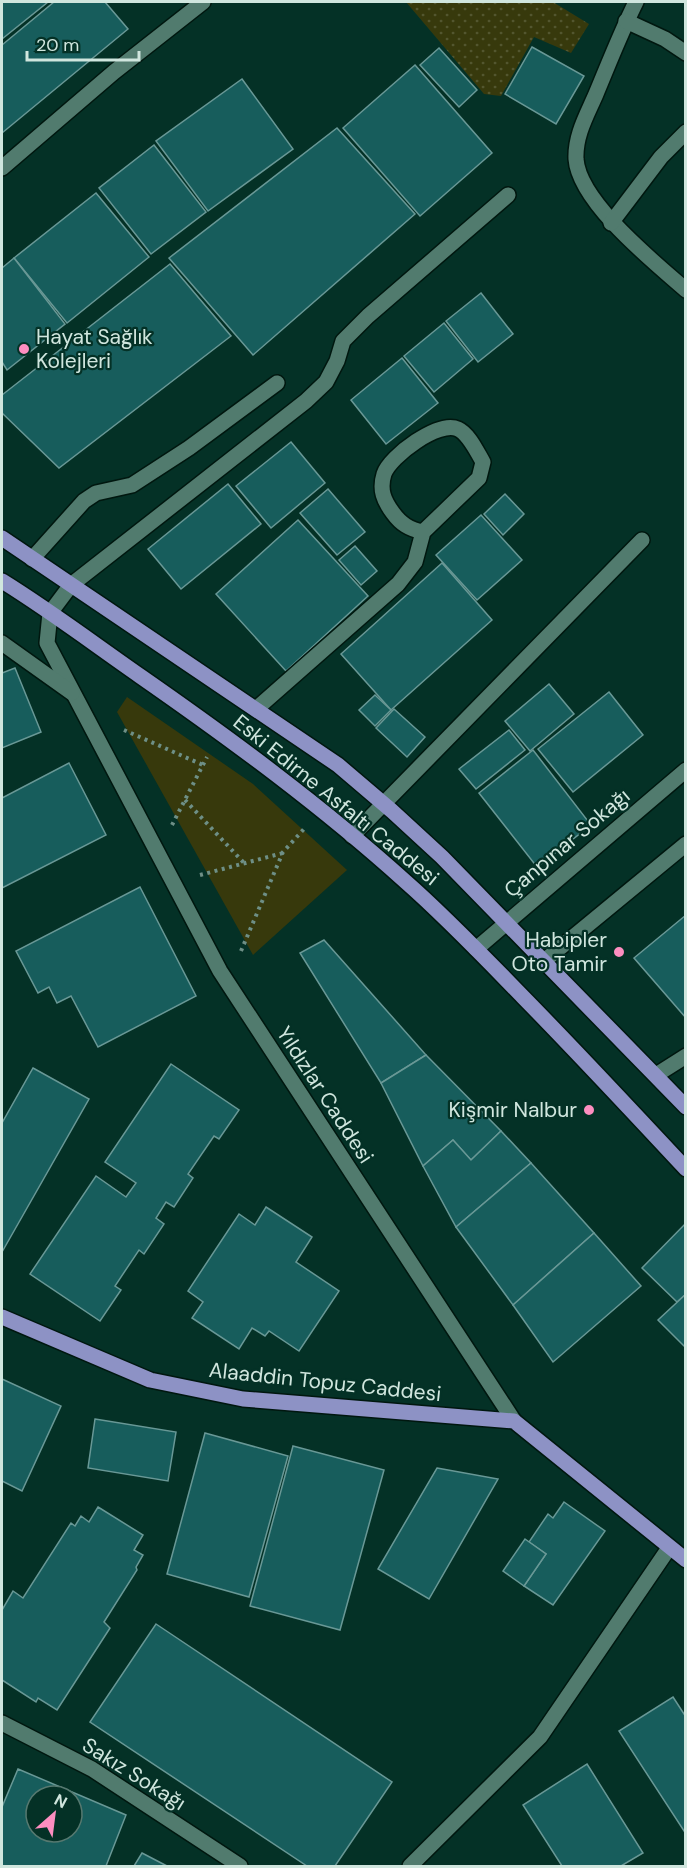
<svg xmlns="http://www.w3.org/2000/svg" width="687" height="1868" viewBox="0 0 687 1868" font-family="'DM Sans',sans-serif">
<style>
.grass{fill:url(#grass-dots)}
.park{fill:#37390c}
.building{fill:#175d5c;stroke:#699896;stroke-width:1.5;fill-rule:evenodd}
.lines{fill:none;stroke-linecap:round;stroke-linejoin:round}
.minor-casing{stroke:#00170f;stroke-width:18}
.major-casing{stroke:#00170f;stroke-width:18}
.path{stroke:#6e8f86;stroke-width:4;stroke-dasharray:3 4.5;stroke-linecap:butt}
.minor{stroke:#517b6e;stroke-width:15}
.major{stroke:#8d92c5;stroke-width:15}
.poi-dot{fill:#fd8ec0;stroke:#043126;stroke-width:2}
.labels{text-anchor:middle;stroke-width:4.5;stroke-linejoin:round;paint-order:stroke}
.poi-label{font-size:21px;fill:#d0e6de;stroke:#043126;text-anchor:end}
.street-label{font-size:21px;fill:#d0e6de;stroke:#043126}
</style>
<defs>
<pattern id="grass-dots" width="8" height="8" patternUnits="userSpaceOnUse" patternTransform="scale(1.5)"><rect width="8" height="8" fill="#37390c"/><path d="M2 2h.1M6 6h.1" fill="none" stroke="#53562f" stroke-width="1.8" stroke-linecap="round"/></pattern>
</defs>
<rect width="100%" height="100%" fill="#043126"/>
<polygon class="grass" points="406,2 553,2 589,24 571,53 534,37 501,96 484,94"/>
<polygon class="park" points="127,697 253,784 347,870 253,955 117,712"/>
<g class="building">
<polygon points="2,2 48,2 2,39"/>
<polygon points="54,2 105,2 128,29 2,133 2,45"/>
<polygon points="532,47 584,76 556,124 505,94"/>
<polygon points="439,48 477,90 459,107 420,65"/>
<polygon points="415,65 492,153 420,216 343,128"/>
<polygon points="242,79 293,149 208,211 156,141"/>
<polygon points="337,128 415,214 253,355 169,258"/>
<polygon points="154,145 206,212 151,254 99,188"/>
<polygon points="96,193 149,257 67,323 14,258"/>
<polygon points="14,258 65,324 7,370 2,362 2,268"/>
<polygon points="170,264 231,336 59,468 2,413 2,395"/>
<polygon points="481,293 513,334 478,362 446,321"/>
<polygon points="444,323 473,359 434,392 404,356"/>
<polygon points="402,358 438,403 386,444 351,400"/>
<polygon points="291,442 325,483 271,528 236,486"/>
<polygon points="228,484 261,524 181,589 148,549"/>
<polygon points="328,489 365,532 337,555 300,513"/>
<polygon points="505,494 524,514 503,535 484,514"/>
<polygon points="481,515 522,560 477,600 436,555"/>
<polygon points="298,520 368,596 286,671 216,594"/>
<polygon points="355,546 377,571 361,585 339,560"/>
<polygon points="442,563 492,620 391,710 341,654"/>
<polygon points="15,668 41,732 2,748 2,673"/>
<polygon points="549,684 574,714 530,751 505,721"/>
<polygon points="609,692 643,735 573,792 538,749"/>
<polygon points="375,695 391,710 375,726 359,710"/>
<polygon points="394,709 425,737 407,757 376,728"/>
<polygon points="509,730 525,750 476,789 459,769"/>
<polygon points="533,750 591,825 537,867 479,793"/>
<polygon points="69,763 106,835 2,888 2,798"/>
<polygon points="140,887 196,996 98,1047 71,996 57,1003 49,987 38,993 16,951"/>
<polygon points="686,915 686,1018 634,958"/>
<polygon points="324,940 426,1055 381,1083 300,953"/>
<polygon points="426,1055 501,1131 471,1160 453,1140 423,1166 381,1083"/>
<polygon points="171,1064 239,1110 219,1139 214,1136 188,1174 193,1178 174,1207 166,1202 156,1218 164,1224 144,1254 139,1250 115,1286 121,1290 100,1321 30,1274 96,1176 126,1197 136,1183 105,1162"/>
<polygon points="33,1068 89,1099 2,1252 2,1123"/>
<polygon points="501,1131 531,1163 456,1227 423,1166 453,1140 471,1160"/>
<polygon points="531,1163 594,1233 513,1305 456,1227"/>
<polygon points="266,1207 312,1237 296,1262 339,1291 299,1351 269,1331 265,1336 252,1328 239,1349 192,1318 203,1302 188,1291 239,1214 255,1225"/>
<polygon points="686,1223 686,1294 677,1302 642,1268"/>
<polygon points="594,1233 641,1286 553,1362 513,1305"/>
<polygon points="686,1294 686,1348 658,1320"/>
<polygon points="2,1379 61,1406 22,1491 2,1481"/>
<polygon points="95,1419 176,1432 168,1481 88,1468"/>
<polygon points="205,1433 288,1456 249,1597 167,1574"/>
<polygon points="293,1446 384,1470 340,1630 250,1606"/>
<polygon points="437,1468 498,1479 429,1599 378,1569"/>
<polygon points="564,1502 605,1531 553,1605 524,1586 546,1554 529,1542 548,1514 553,1518"/>
<polygon points="98,1507 143,1535 134,1550 143,1555 136,1567 137,1570 104,1622 110,1628 57,1710 38,1698 36,1702 2,1680 2,1610 13,1591 23,1598 71,1523 75,1526 81,1516 89,1522"/>
<polygon points="525,1539 546,1554 524,1586 503,1571"/>
<polygon points="156,1624 392,1782 335,1866 307,1866 90,1722"/>
<polygon points="673,1697 686,1717 686,1834 619,1731"/>
<polygon points="587,1764 643,1853 621,1866 562,1866 523,1805"/>
<path d="M18 1769 126 1815 106 1866H2V1807ZM36 1796H72V1832H36Z"/>
<polygon points="142,1853 167,1866 134,1866"/>
</g>
<g class="lines">
<g class="minor-casing">
<g id="minor">
<path d="M636 2C621 32 609 63 596 94 587 115 575 135 576 159 579 202 654 262 686 290"/>
<polyline points="626,21 665,39 686,53"/>
<polyline points="2,168 114,72 203,2"/>
<polyline points="508,195 368,316 343,341 337,361 326,382 306,401 71,585 50,613 47,643 220,971 514,1421"/>
<polyline points="611,223 661,157 686,132"/>
<polyline points="32,559 84,501 96,493 132,485 189,448 277,383"/>
<polyline points="2,643 72,693"/>
<path d="M256 709 398 584 415 562 423 532 479 478 483 462C477 452 469 434 458 429 439 420 390 456 384 474 379 490 384 501 393 513 401 524 409 529 423 532"/>
<polyline points="352,836 642,540"/>
<polyline points="476,949 686,770"/>
<polyline points="544,961 686,844"/>
<polyline points="656,1075 686,1056"/>
<polyline points="2,1723 92,1769 240,1866"/>
<polyline points="410,1866 540,1737 669,1548"/>
</g>
</g>
<g class="major-casing">
<g id="major">
<polyline points="2,538 338,765 392,811 442,857 686,1107"/>
<path d="M2 581C49 610 94 644 140 676 232 740 323 807 406 882 447 918 485 958 523 997 578 1053 632 1111 686 1169"/>
<polyline points="2,1317 150,1380 243,1399 514,1421 686,1560"/>
</g>
</g>
<g class="path">
<polyline points="124,730 203,765"/>
<polyline points="185,800 244,863"/>
<polyline points="172,825 207,757"/>
<polyline points="200,875 283,853"/>
<polyline points="241,951 283,852 304,829"/>
</g>
<use href="#minor" class="minor"/>
<use href="#major" class="major"/>
</g>
<g class="poi-dot">
<circle cx="24" cy="349" r="6"/>
<circle cx="619" cy="952" r="6"/>
<circle cx="589" cy="1110" r="6"/>
</g>
<g class="labels">
<g class="poi-label">
<text x="36" y="344" text-anchor="start">Hayat Sağlık<tspan x="36" dy="24">Kolejleri</tspan></text>
<text x="607" y="947">Habipler<tspan x="607" dy="24">Oto Tamir</tspan></text>
<text x="577" y="1117">Kişmir Nalbur</text>
</g>
<g class="street-label">
<text transform="translate(336 800) rotate(39)" y="7">Eski Edirne Asfaltı Caddesi</text>
<text transform="translate(567 843) rotate(-40)" y="7">Çanpınar Sokağı</text>
<text transform="translate(325 1095) rotate(57)" y="7">Yıldızlar Caddesi</text>
<text transform="translate(325 1382) rotate(6)" y="7">Alaaddin Topuz Caddesi</text>
<text transform="translate(134 1774) rotate(32)" y="7">Sakız Sokağı</text>
</g>
</g>
<rect width="687" height="1868" fill="none" stroke="#d0e6de" stroke-width="6"/>
<g transform="translate(54 1814) rotate(28)"><circle r="28" fill="#043126" stroke="#567970" stroke-width="1.5"/>
<path d="M0-4.5L10 22L0 15L-10 22Z" fill="#fd8ec0"/>
<text y="-9" font-size="16" font-weight="bold" text-anchor="middle" fill="#d0e6de">N</text>
</g>
<path d="M27 51v9h112v-9" fill="none" stroke="#d0e6de" stroke-width="3"/>
<text x="36" y="51" font-size="18" fill="#d0e6de" stroke="#043126" stroke-width="4.5" paint-order="stroke">20 m</text>
</svg>
